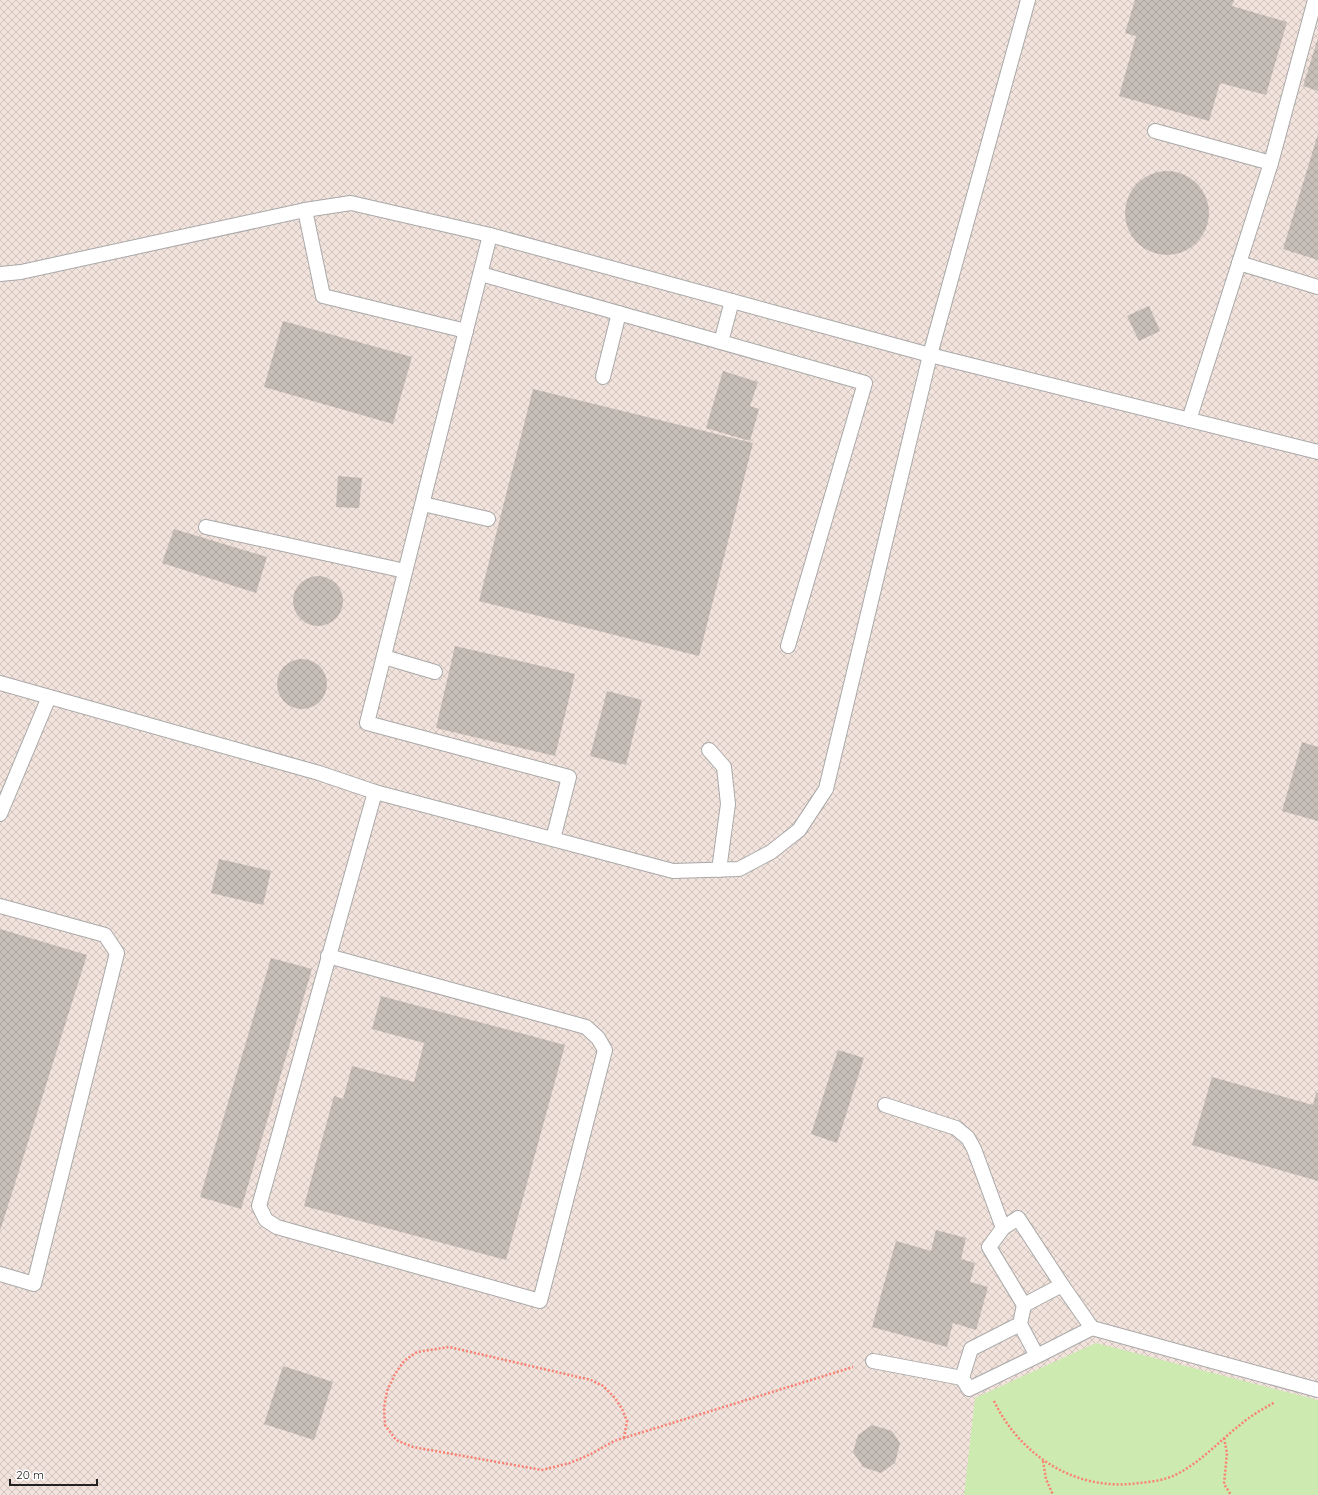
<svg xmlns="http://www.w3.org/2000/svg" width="1318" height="1495" viewBox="0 0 1318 1495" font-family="Quicksand,sans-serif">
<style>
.military{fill:url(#military-cross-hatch)}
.grass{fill:#cdebb0}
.building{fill:url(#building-cross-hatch)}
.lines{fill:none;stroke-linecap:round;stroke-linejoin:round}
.lane-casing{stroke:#a9a9a9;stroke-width:16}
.path{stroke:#fa8072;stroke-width:2.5;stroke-dasharray:2 2;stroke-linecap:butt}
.lane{stroke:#fff;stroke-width:14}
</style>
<defs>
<pattern id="military-cross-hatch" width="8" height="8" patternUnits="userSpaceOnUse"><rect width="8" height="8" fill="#f3e3dd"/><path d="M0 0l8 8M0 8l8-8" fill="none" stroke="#d0c2bd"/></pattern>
<pattern id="building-cross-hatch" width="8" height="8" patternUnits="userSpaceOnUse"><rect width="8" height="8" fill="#c7bfb8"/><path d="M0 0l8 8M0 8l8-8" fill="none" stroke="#aba49e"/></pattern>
</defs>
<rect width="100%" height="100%" fill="#f2efe9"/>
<rect class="military" x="0" y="0" width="1318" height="1495"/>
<polygon class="grass" points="1096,1343 1318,1400 1318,1495 964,1495 975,1398"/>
<g class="building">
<polygon points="1135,0 1234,0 1232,6 1287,22 1266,95 1220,83 1209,121 1119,96 1136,36 1125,33"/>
<polygon points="1318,38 1318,91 1303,86"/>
<polygon points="1318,134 1318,260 1283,249"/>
<circle cx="1167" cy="213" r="42"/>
<polygon points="1149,306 1160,331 1139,341 1127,316"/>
<polygon points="283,321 412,357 393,424 264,387"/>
<polygon points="723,371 758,382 750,406 759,409 750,441 706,428"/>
<polygon points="533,389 753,443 699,656 479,601"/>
<polygon points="338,476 362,478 359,508 336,507"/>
<polygon points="174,529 267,557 256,593 162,563"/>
<circle cx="318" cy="601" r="25"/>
<polygon points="455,646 575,674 555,756 436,728"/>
<circle cx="302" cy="684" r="25"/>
<polygon points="607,691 642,700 626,765 590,756"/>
<polygon points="1302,742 1318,747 1318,821 1282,811"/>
<polygon points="219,859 271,871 263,905 211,893"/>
<polygon points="0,929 87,955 0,1231"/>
<polygon points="271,958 312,969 241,1209 200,1197"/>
<polygon points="381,996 565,1045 506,1260 304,1206 334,1096 343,1099 352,1066 414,1082 424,1043 372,1029"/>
<polygon points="838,1050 864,1058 837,1143 811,1134"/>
<polygon points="1212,1077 1313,1105 1316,1093 1318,1093 1318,1181 1192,1145"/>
<polygon points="936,1230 966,1238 961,1259 975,1263 970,1282 988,1287 976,1330 953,1323 947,1347 872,1327 896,1241 931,1251"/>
<polygon points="283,1366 333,1382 314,1440 264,1424"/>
<polygon points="872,1425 892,1431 900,1443 895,1463 881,1473 863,1467 853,1452 858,1435"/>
</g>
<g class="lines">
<g class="lane-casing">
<g id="lane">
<polyline points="1155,131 1271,163 1189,420"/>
<polyline points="1271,163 1315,0"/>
<polyline points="305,210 323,296 466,331"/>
<polyline points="490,235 367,723 569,777 553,839"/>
<polyline points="1239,263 1318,287"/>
<polyline points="0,274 21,272 305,210 351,203 490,235 930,355 1318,452"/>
<polyline points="481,274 865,383 788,646"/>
<polyline points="721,342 732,301"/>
<polyline points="603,377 619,313"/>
<polyline points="423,504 488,519"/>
<polyline points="206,527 405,571"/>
<polyline points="384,657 435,672"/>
<polyline points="0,683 319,773 375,792 673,871 739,869 771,852 799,830 826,789 930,355 1028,0"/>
<polyline points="709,750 724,767 728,804 719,870"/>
<polyline points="0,814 49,697"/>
<polyline points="0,906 105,935 117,953 34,1284 0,1274"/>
<polyline points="328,956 586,1027 598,1038 605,1050 540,1301 277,1227 266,1220 259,1206 375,792"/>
<polyline points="885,1105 956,1128 968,1138 974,1149 1003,1228"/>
<polyline points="1024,1305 989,1247 1003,1228 1018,1218 1062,1285"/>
<polyline points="1020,1324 1037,1356 1092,1328 1062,1285 1024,1305 1020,1324 971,1349 962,1378 969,1389 1037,1356"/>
<polyline points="1092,1328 1318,1390"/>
<polyline points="873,1361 962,1378"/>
</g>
</g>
<g class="path">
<path d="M994 1401C1021 1457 1077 1492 1139 1483 1151 1482 1165 1480 1175 1475 1200 1463 1218 1442 1240 1425 1250 1416 1263 1409 1275 1402"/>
<polyline points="624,1438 627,1421 622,1409 615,1398 603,1386 591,1380 449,1347 417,1352 404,1361 395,1374 387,1391 384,1408 385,1425 396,1440 413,1447 542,1470 570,1463 591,1454 614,1441 853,1367"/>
<polyline points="1224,1438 1227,1453 1224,1484 1231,1495"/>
<polyline points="1043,1461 1046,1479 1053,1495"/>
</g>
<use href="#lane" class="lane"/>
</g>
<path d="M10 1479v6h87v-6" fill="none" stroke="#222222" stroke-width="2"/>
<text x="16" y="1479" font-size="12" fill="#222222" stroke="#ffffff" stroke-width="3" paint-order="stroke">20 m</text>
</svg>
